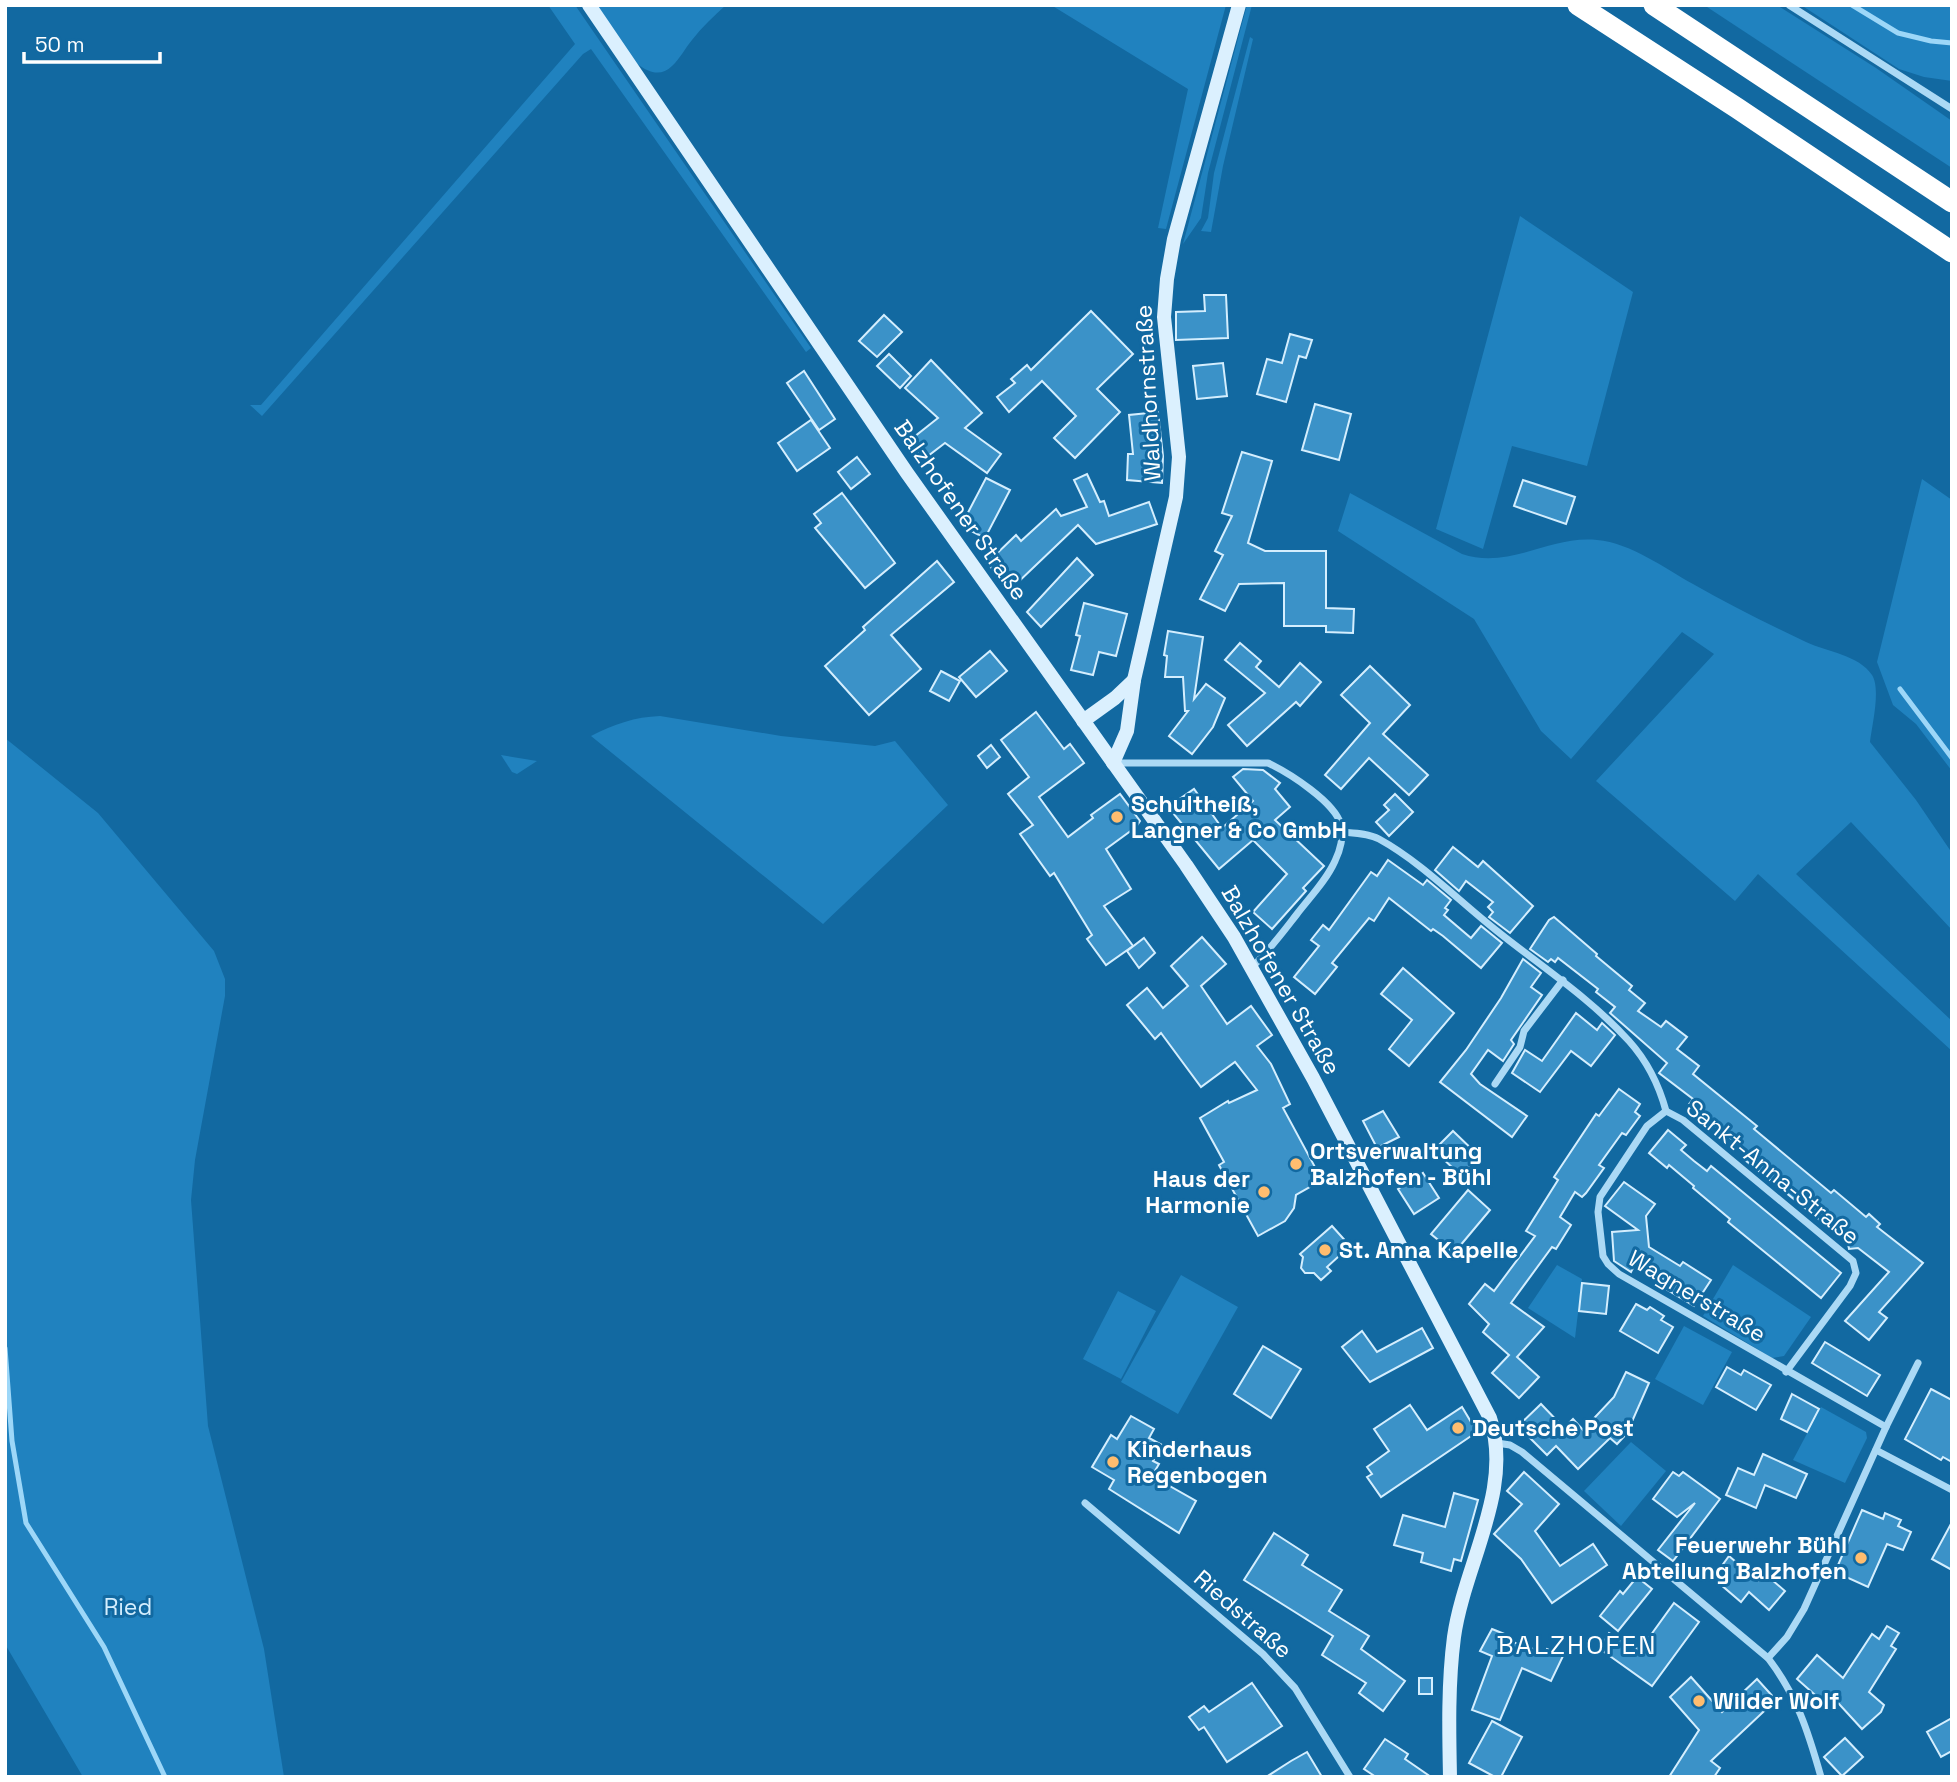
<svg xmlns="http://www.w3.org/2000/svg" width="1957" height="1782" viewBox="0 0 1957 1782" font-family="'Space Grotesk',sans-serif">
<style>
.green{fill:#2082bf}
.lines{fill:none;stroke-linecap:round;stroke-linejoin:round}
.stream{stroke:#9dd7f8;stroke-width:5}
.building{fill:#3b92c8;stroke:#d4eefe;stroke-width:2}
.street{stroke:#abd9f5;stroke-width:7}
.secondary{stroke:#dbf0fe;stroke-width:14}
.highway{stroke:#fff;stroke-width:21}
.poi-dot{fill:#ffbd6f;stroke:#1269a1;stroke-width:2.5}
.labels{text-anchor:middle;stroke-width:6;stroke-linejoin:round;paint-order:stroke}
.street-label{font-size:23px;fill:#fff;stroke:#1269a1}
.poi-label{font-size:23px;font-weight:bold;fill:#fff;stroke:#1269a1;text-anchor:start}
.park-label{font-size:23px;fill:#d4eefe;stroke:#1269a1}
.quarter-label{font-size:26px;letter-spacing:2px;fill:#fff;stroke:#1269a1}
</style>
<rect width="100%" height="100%" fill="#1269a1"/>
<g class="green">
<polygon points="548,5 575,5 811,348 806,352 591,49 583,54 262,416 250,405 261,405 575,44"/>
<path d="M592 5H726C714 16 702 27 692 40 685 48 680 59 672 66 644 94 606 25 592 5Z"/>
<polygon points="1051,5 1226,5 1166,229 1158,228 1188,89"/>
<polygon points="1247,5 1252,5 1208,173 1201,218 1183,244"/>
<polygon points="1704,5 1777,5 1876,68 1952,121 1952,168"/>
<polygon points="1801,5 1952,5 1952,81 1924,77 1899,69"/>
<polygon points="1250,37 1253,39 1223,166 1211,232 1201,231 1208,218 1214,173"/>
<polygon points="1520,216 1633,292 1587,466 1512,446 1483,549 1436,529"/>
<polygon points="1922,479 1952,500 1952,771 1916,724 1893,705 1877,662"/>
<path d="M1350 493 1462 554C1510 570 1550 535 1597 540 1631 543 1664 568 1693 584 1730 605 1768 624 1806 642 1827 652 1859 655 1872 675 1881 689 1872 725 1870 742L1916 800 1952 853V930L1851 822 1796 874 1952 1021V1051L1758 874 1735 901 1596 781 1714 654 1682 632 1571 759 1541 731 1474 619 1338 531Z"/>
<path d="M660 716 781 736 875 746 895 741 948 805 823 924 591 736C614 724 635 717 660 716Z"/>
<polygon points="5,738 98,813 214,951 225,979 225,996 195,1160 191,1200 208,1426 264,1649 284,1777 83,1777 5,1644"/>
<polygon points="501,755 537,761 517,774 512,772"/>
<polygon points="1557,1265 1582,1279 1575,1338 1528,1308"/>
<polygon points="1733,1265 1811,1317 1784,1356 1772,1358 1703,1316"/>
<polygon points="1181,1275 1238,1307 1178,1414 1121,1382"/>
<polygon points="1118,1291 1156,1311 1121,1379 1083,1359"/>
<polygon points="1684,1326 1732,1352 1703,1405 1655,1379"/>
<polygon points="1821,1407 1866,1432 1867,1438 1845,1483 1793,1460"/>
<polygon points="1631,1442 1666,1471 1621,1526 1584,1491"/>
</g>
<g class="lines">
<g class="stream">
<polyline points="1852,5 1898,33 1931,41 1952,43"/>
<polyline points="1900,689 1952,758"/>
<polyline points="5,1348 12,1441 26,1523 104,1647 165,1777"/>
</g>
</g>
<g class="building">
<polygon points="1204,295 1226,295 1228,338 1176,340 1176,312 1205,311"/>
<polygon points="1091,311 1133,354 1097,389 1120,412 1075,458 1054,438 1076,416 1042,381 1009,412 997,397 1015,383 1011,379 1027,365 1031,370"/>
<polygon points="884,315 902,332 877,357 859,341"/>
<polygon points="1290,334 1312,340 1306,358 1299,356 1286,402 1257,394 1267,359 1282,363"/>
<polygon points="889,354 911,376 900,388 877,366"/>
<polygon points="931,360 982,413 965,428 1001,454 987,473 945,443 924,459 909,441 938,418 905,388"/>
<polygon points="1223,363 1227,396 1197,399 1193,366"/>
<polygon points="804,371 835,419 819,430 787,383"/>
<polygon points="1315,404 1351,414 1339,460 1302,450"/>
<polygon points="1158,412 1163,456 1162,483 1127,480 1128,454 1133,454 1129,415"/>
<polygon points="811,420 830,448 797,471 778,443"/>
<polygon points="1242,452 1272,461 1248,543 1265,551 1326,551 1326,608 1354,609 1353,633 1326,632 1326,626 1284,626 1284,583 1239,584 1225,611 1200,599 1223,555 1215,551 1232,516 1222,513"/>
<polygon points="857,457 870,474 851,489 838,472"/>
<polygon points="1087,474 1100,502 1104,501 1109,516 1149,502 1157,524 1096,544 1078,525 1011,589 987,563 1016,535 1021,541 1056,509 1061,516 1087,507 1074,480"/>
<polygon points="986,478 1010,490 985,538 961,526"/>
<polygon points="1523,480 1575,497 1566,524 1514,506"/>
<polygon points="842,493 895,563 865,588 815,528 821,523 814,514"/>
<polygon points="1077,558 1093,575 1041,627 1027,612"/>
<polygon points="937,561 954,582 891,635 921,669 869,715 825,666 865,630 863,627"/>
<polygon points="1084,603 1127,614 1116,656 1099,652 1093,675 1071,670 1080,636 1076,635"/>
<polygon points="1168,631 1203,637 1194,699 1206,684 1225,698 1213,727 1192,754 1169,736 1188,711 1185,711 1183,677 1165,677 1167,656 1164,655"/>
<polygon points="1240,643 1261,661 1256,667 1279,687 1300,663 1321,682 1300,706 1296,702 1247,746 1228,725 1265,693 1225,660"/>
<polygon points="990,651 1007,671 976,697 959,677"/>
<polygon points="1370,666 1410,705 1383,734 1428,775 1409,795 1369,758 1341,789 1325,775 1370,723 1341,695"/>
<polygon points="941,671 960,681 949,701 930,691"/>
<polygon points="1036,712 1064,749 1070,744 1084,763 1039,797 1068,837 1093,818 1091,815 1120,794 1140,821 1136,827 1106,849 1131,889 1104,906 1133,946 1106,965 1087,939 1092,935 1054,873 1050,876 1020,834 1033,825 1008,794 1029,777 1001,740"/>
<polygon points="991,745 1000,757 987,768 978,756"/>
<polygon points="1243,769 1263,770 1280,783 1275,789 1290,807 1275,820 1324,866 1303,888 1306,891 1272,929 1253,912 1287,874 1253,840 1219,869 1168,807 1194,789 1222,828 1253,801 1233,777"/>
<polygon points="1395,794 1413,812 1389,836 1376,822 1389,810 1384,805"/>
<polygon points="1453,847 1478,867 1483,861 1533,906 1510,933 1489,917 1493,912 1488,907 1493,902 1466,881 1459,891 1435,870"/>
<polygon points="1388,860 1423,885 1427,880 1451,900 1445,908 1448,910 1444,915 1471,938 1481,926 1502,943 1481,968 1443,936 1433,929 1431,931 1389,898 1374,921 1369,918 1332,963 1337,967 1315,994 1294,977 1319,946 1311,940 1323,925 1329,930 1371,872 1377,876"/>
<polygon points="1554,917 1597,954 1596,956 1632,986 1629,990 1645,1003 1638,1011 1661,1027 1666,1021 1687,1037 1677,1049 1699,1066 1693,1074 1757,1126 1754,1129 1831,1193 1834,1190 1866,1217 1869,1214 1880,1224 1877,1227 1923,1263 1879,1312 1887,1318 1869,1340 1845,1321 1889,1272 1858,1248 1849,1249 1847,1238 1832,1225 1830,1228 1745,1160 1750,1154 1689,1104 1693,1099 1659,1073 1667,1063 1610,1013 1615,1007 1596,992 1598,989 1558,958 1555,962 1551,959 1548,962 1530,949 1549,920"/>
<polygon points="1202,937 1226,964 1201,986 1227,1024 1251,1006 1272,1035 1257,1046 1271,1064 1290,1104 1283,1108 1322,1180 1296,1195 1294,1208 1285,1221 1258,1236 1219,1165 1224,1162 1200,1118 1228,1101 1229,1103 1257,1090 1235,1062 1201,1087 1161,1033 1155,1039 1127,1005 1147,988 1163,1008 1188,986 1171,966"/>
<polygon points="1144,938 1155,953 1139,968 1127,951"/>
<polygon points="1523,959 1541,973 1531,987 1542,995 1511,1040 1514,1044 1503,1061 1488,1050 1471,1074 1480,1084 1527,1116 1512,1137 1440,1082 1466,1050 1501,998"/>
<polygon points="1403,968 1454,1013 1409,1066 1389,1049 1412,1020 1381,994"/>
<polygon points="1576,1013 1597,1030 1602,1023 1615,1035 1591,1066 1571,1051 1540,1092 1512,1073 1525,1050 1542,1061"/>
<polygon points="1619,1089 1640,1104 1635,1112 1640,1116 1626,1135 1622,1133 1599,1165 1604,1168 1586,1193 1582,1197 1575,1192 1560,1217 1571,1225 1556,1249 1552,1247 1511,1303 1544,1327 1517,1357 1539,1377 1519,1398 1492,1373 1509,1355 1483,1332 1489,1324 1469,1304 1485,1284 1494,1291 1535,1236 1526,1231 1558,1180 1554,1177 1596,1114 1599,1116"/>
<polygon points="1383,1111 1399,1137 1377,1148 1363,1121"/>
<polygon points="1668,1130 1686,1145 1681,1150 1694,1161 1707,1171 1711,1166 1841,1273 1821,1298 1728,1222 1730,1219 1693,1188 1694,1186 1669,1165 1667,1168 1649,1153"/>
<polygon points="1453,1131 1479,1156 1460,1175 1434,1150"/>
<polygon points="1423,1173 1439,1198 1414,1214 1398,1189"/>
<polygon points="1624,1182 1655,1204 1646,1216 1649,1247 1680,1266 1683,1262 1711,1280 1694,1306 1666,1289 1669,1283 1636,1262 1631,1272 1614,1261 1612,1232 1638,1230 1605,1206"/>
<polygon points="1468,1190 1490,1210 1454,1253 1431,1234"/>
<polygon points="1332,1226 1350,1246 1327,1267 1331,1271 1321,1280 1314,1273 1305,1273 1301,1268 1303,1257 1300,1254"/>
<polygon points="1582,1283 1609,1286 1606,1314 1579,1311"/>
<polygon points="1636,1304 1647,1310 1650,1307 1664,1316 1661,1320 1673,1327 1658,1353 1620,1331"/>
<polygon points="1422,1328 1433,1348 1370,1382 1342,1347 1362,1331 1377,1352"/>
<polygon points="1825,1342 1880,1375 1867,1396 1812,1363"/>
<polygon points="1263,1346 1301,1369 1271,1418 1234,1394"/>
<polygon points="1727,1367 1741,1375 1744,1370 1771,1385 1756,1410 1716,1387"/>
<polygon points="1626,1372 1649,1383 1630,1426 1632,1428 1617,1444 1610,1438 1578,1469 1556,1446 1547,1455 1518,1426 1541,1404 1564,1428 1573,1419 1583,1430 1614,1397"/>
<polygon points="1931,1389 1952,1400 1952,1462 1943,1457 1941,1460 1905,1439"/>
<polygon points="1792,1394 1819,1409 1807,1432 1781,1419"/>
<polygon points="1410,1405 1427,1430 1462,1407 1477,1432 1381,1497 1367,1477 1372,1474 1367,1467 1389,1451 1374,1429"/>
<polygon points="1131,1416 1154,1429 1149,1438 1162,1445 1153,1461 1159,1464 1152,1476 1196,1501 1179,1533 1109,1489 1114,1480 1092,1467 1111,1435 1117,1439"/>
<polygon points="1763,1454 1807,1474 1796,1498 1765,1485 1756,1508 1726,1495 1738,1468 1754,1475"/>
<polygon points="1524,1472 1559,1504 1535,1531 1560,1566 1593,1544 1607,1565 1552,1603 1521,1559 1494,1534 1522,1504 1507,1491"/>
<polygon points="1673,1472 1679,1476 1683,1472 1720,1499 1673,1561 1658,1550 1695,1503 1677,1517 1653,1499"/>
<polygon points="1454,1493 1478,1500 1461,1561 1454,1559 1451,1571 1421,1562 1423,1553 1394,1545 1403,1515 1445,1527"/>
<polygon points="1862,1510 1883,1519 1885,1513 1901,1520 1898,1526 1911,1532 1903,1550 1887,1544 1868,1587 1835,1572"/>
<polygon points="1952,1522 1952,1570 1932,1559"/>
<polygon points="1274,1533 1308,1555 1302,1565 1342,1590 1329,1611 1369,1636 1361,1649 1405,1681 1383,1711 1359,1693 1366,1683 1322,1655 1333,1636 1244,1580"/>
<polygon points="1729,1556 1758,1581 1765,1574 1785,1591 1769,1610 1749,1592 1741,1602 1713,1578"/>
<polygon points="1637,1577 1652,1589 1618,1631 1600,1616 1620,1591 1623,1594"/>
<polygon points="1674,1603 1699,1622 1652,1686 1600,1649 1609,1633 1640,1650"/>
<polygon points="1887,1626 1899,1633 1891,1646 1896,1649 1869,1692 1884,1705 1881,1712 1862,1729 1829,1693 1822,1701 1797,1679 1817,1655 1843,1678 1872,1634 1879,1639"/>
<polygon points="1492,1629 1507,1635 1504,1639 1545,1653 1547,1649 1563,1656 1551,1681 1522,1668 1500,1720 1472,1710 1492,1656 1480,1651"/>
<polygon points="1691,1677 1722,1712 1757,1679 1776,1700 1711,1761 1720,1768 1714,1777 1669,1777 1699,1730 1670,1697"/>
<rect x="1419" y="1678" width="13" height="16"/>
<polygon points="1252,1683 1282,1726 1227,1762 1204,1727 1199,1730 1189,1717 1204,1706 1209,1712"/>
<polygon points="1952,1718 1952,1751 1941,1757 1927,1732"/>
<polygon points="1492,1721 1522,1737 1501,1777 1495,1777 1469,1763"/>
<polygon points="1845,1738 1863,1757 1842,1776 1824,1757"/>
<polygon points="1385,1739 1408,1754 1405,1759 1431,1777 1376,1777 1364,1769"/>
<polygon points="1307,1752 1322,1777 1266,1777 1291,1761"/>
</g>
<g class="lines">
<g class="street">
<polyline points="1789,5 1952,109"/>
<path d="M1113 763H1268C1289 773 1335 802 1341 825 1344 836 1340 851 1335 861 1326 881 1310 897 1297 914 1283 932 1269 951 1252 967"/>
<path d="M1342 832C1354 833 1368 833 1379 839 1421 862 1459 901 1497 931 1542 967 1590 998 1629 1041 1647 1061 1659 1085 1666 1111L1683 1120 1853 1261 1856 1273 1850 1286 1786 1372"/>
<polyline points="1495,1084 1520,1047 1524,1031 1563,980"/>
<polyline points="1666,1111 1647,1126 1600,1197 1598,1212 1603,1256 1608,1264 1619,1274 1886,1427"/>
<path d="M1497 1443 1510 1445 1522 1452 1768 1658C1797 1696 1808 1731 1821 1777"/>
<polyline points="1876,1450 1952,1490"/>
<polyline points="1085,1503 1263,1654 1295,1688 1350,1777"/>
<polyline points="1768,1658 1787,1637 1804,1609 1886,1427 1918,1363"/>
</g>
<g class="secondary">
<path d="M589 5 907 473 1186 865 1234 937 1313 1078 1490 1418C1514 1489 1464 1565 1454 1637 1448 1683 1449 1730 1450 1777"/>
<polyline points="1083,721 1115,698 1134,680"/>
<polyline points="1113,763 1127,731 1134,680 1176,497 1179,457 1164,317 1167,279 1174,239 1239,5"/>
</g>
<g class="highway">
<polyline points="1578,5 1737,108 1952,252"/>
<polyline points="1654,5 1952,202"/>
</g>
</g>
<g class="poi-dot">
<circle cx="1117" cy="817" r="7"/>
<circle cx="1296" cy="1164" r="7"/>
<circle cx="1264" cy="1192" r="7"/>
<circle cx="1325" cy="1250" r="7"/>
<circle cx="1458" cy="1428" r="7"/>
<circle cx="1113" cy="1462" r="7"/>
<circle cx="1861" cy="1558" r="7"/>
<circle cx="1699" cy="1701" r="7"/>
</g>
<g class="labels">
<g class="street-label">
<text transform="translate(1148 393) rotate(-93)" y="8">Waldhornstraße</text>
<text transform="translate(961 510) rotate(55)" y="8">Balzhofener Straße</text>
<text transform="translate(1281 980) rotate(60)" y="8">Balzhofener Straße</text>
<text transform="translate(1773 1172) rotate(39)" y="8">Sankt-Anna-Straße</text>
<text transform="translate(1697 1296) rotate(31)" y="8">Wagnerstraße</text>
<text transform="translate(1243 1614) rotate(41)" y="8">Riedstraße</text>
</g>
<g class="poi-label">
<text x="1131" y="812">Schultheiß,<tspan x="1131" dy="26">Langner &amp; Co GmbH</tspan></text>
<text x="1310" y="1159">Ortsverwaltung<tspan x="1310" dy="26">Balzhofen - Bühl</tspan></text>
<text x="1250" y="1187" text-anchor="end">Haus der<tspan x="1250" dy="26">Harmonie</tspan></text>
<text x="1339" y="1258">St. Anna Kapelle</text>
<text x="1472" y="1436">Deutsche Post</text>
<text x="1127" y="1457">Kinderhaus<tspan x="1127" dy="26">Regenbogen</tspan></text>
<text x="1847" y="1553" text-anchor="end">Feuerwehr Bühl<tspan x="1847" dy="26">Abteilung Balzhofen</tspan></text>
<text x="1713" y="1709">Wilder Wolf</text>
</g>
<g class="park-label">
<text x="128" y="1615">Ried</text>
</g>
<g class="quarter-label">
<text x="1577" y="1654">BALZHOFEN</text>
</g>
</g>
<rect width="1957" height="1782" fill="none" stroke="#ffffff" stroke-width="14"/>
<path d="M24 52v10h136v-10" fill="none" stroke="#ffffff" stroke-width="3.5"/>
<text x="35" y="52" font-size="21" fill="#ffffff" stroke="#1269a1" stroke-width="5" paint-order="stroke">50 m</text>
</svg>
